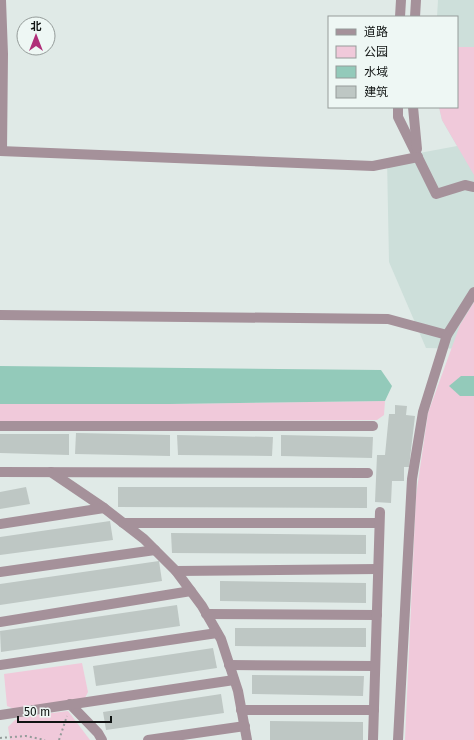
<svg xmlns="http://www.w3.org/2000/svg" width="474" height="740" viewBox="0 0 474 740" font-family="'Fira Sans','Noto Sans SC',sans-serif">
<style>
.built{fill:#cddfda}
.green{fill:#f0c9da}
.water{fill:#93caba}
.building{fill:#bec7c4}
.lines{fill:none;stroke-linecap:round;stroke-linejoin:round}
.path{stroke:#949c9a;stroke-width:2;stroke-dasharray:2 3;stroke-linecap:butt}
.minor{stroke:#a5919a;stroke-width:10}
</style>
<rect width="100%" height="100%" fill="#e0eae7"/>
<polygon class="built" points="438,0 474,0 474,349 426,348 389,262 387,159 457,146 442,120 439,107 457,107 457,17 437,17"/>
<g class="green">
<polygon points="457,47 474,47 474,175 442,120 439,107 457,107"/>
<polygon points="474,302 474,740 405,740 416,496 428,413 460,325"/>
<polygon points="385,401 384,415 377,420 0,422 0,404 170,404"/>
<polygon points="82,663 88,692 85,698 14,709 7,706 4,674"/>
<polygon points="68,711 90,740 10,740 8,727 15,720 21,717"/>
</g>
<g class="water">
<polygon points="0,366 381,370 392,386 385,401 170,404 0,404"/>
<polygon points="461,376 474,376 474,396 460,396 449,386"/>
</g>
<g class="building">
<polygon points="395,405 407,406 406,415 415,416 409,467 404,467 404,481 392,481 391,503 375,502 377,455 385,455 389,414 395,414"/>
<polygon points="76,433 170,435 170,456 75,454"/>
<polygon points="0,434 69,434 69,455 0,453"/>
<polygon points="177,435 273,437 272,456 178,455"/>
<polygon points="281,435 373,437 372,458 281,456"/>
<polygon points="26,487 30,504 0,509 0,492"/>
<polygon points="118,487 367,487 367,508 118,507"/>
<polygon points="110,521 113,540 0,555 0,537"/>
<polygon points="171,533 366,535 366,554 172,553"/>
<polygon points="159,561 162,581 0,605 0,584"/>
<polygon points="220,581 366,583 366,603 220,601"/>
<polygon points="177,605 180,626 1,652 0,631"/>
<polygon points="235,628 366,628 366,647 235,646"/>
<polygon points="213,648 217,668 96,686 93,666"/>
<polygon points="252,675 364,676 363,696 252,694"/>
<polygon points="221,694 224,713 106,730 103,712"/>
<polygon points="270,721 363,722 363,740 270,740"/>
</g>
<g class="lines">
<g class="path">
<polyline points="0,738 26,736 45,740"/>
<polyline points="59,740 67,716"/>
</g>
<g class="minor">
<polyline points="1,0 3,54 2,151"/>
<polyline points="400,17 401,0"/>
<polyline points="415,17 416,0"/>
<polyline points="398,107 398,117 436,194 465,185 474,187"/>
<polyline points="413,107 417,149"/>
<polyline points="0,151 373,166 418,157"/>
<polyline points="0,315 388,319 447,335"/>
<polyline points="0,426 373,426"/>
<polyline points="0,472 368,473"/>
<polyline points="51,472 104,508 144,539 176,571 202,606 221,639 238,691 247,740"/>
<polyline points="123,523 379,523"/>
<polyline points="0,524 104,508"/>
<polyline points="176,571 378,569"/>
<polyline points="0,572 155,550"/>
<polyline points="206,614 377,615"/>
<polyline points="0,622 191,591"/>
<polyline points="0,665 217,633"/>
<polyline points="229,665 375,666"/>
<polyline points="70,704 98,733 102,740"/>
<polyline points="241,710 374,710"/>
<polyline points="0,715 234,680"/>
<polyline points="148,740 245,726"/>
<polyline points="373,740 380,512"/>
<polyline points="398,740 412,479 423,412 447,335 474,292"/>
</g>
</g>
<rect x="328" y="16" width="130" height="92" fill="#eef7f4" stroke="#959c9a"/>
<rect x="336" y="29" width="20" height="6" fill="#a5919a" stroke="#959c9a"/>
<text x="364" y="36" font-size="12" fill="#101413">道路</text>
<rect x="336" y="46" width="20" height="12" fill="#f0c9da" stroke="#959c9a"/>
<text x="364" y="56" font-size="12" fill="#101413">公园</text>
<rect x="336" y="66" width="20" height="12" fill="#93caba" stroke="#959c9a"/>
<text x="364" y="76" font-size="12" fill="#101413">水域</text>
<rect x="336" y="86" width="20" height="12" fill="#bec7c4" stroke="#959c9a"/>
<text x="364" y="96" font-size="12" fill="#101413">建筑</text>
<g transform="translate(36 36)"><circle r="19" fill="#eef7f4" stroke="#959c9a"/>
<path d="M0-3L7 15L0 10L-7 15Z" fill="#b02e79"/>
<text y="-6" font-size="11" font-weight="bold" text-anchor="middle" fill="#101413">北</text>
</g>
<path d="M18 716v6h93v-6" fill="none" stroke="#101413" stroke-width="2"/>
<text x="24" y="716" font-size="12" fill="#101413" stroke="#eef7f4" stroke-width="3" paint-order="stroke">50 m</text>
</svg>
